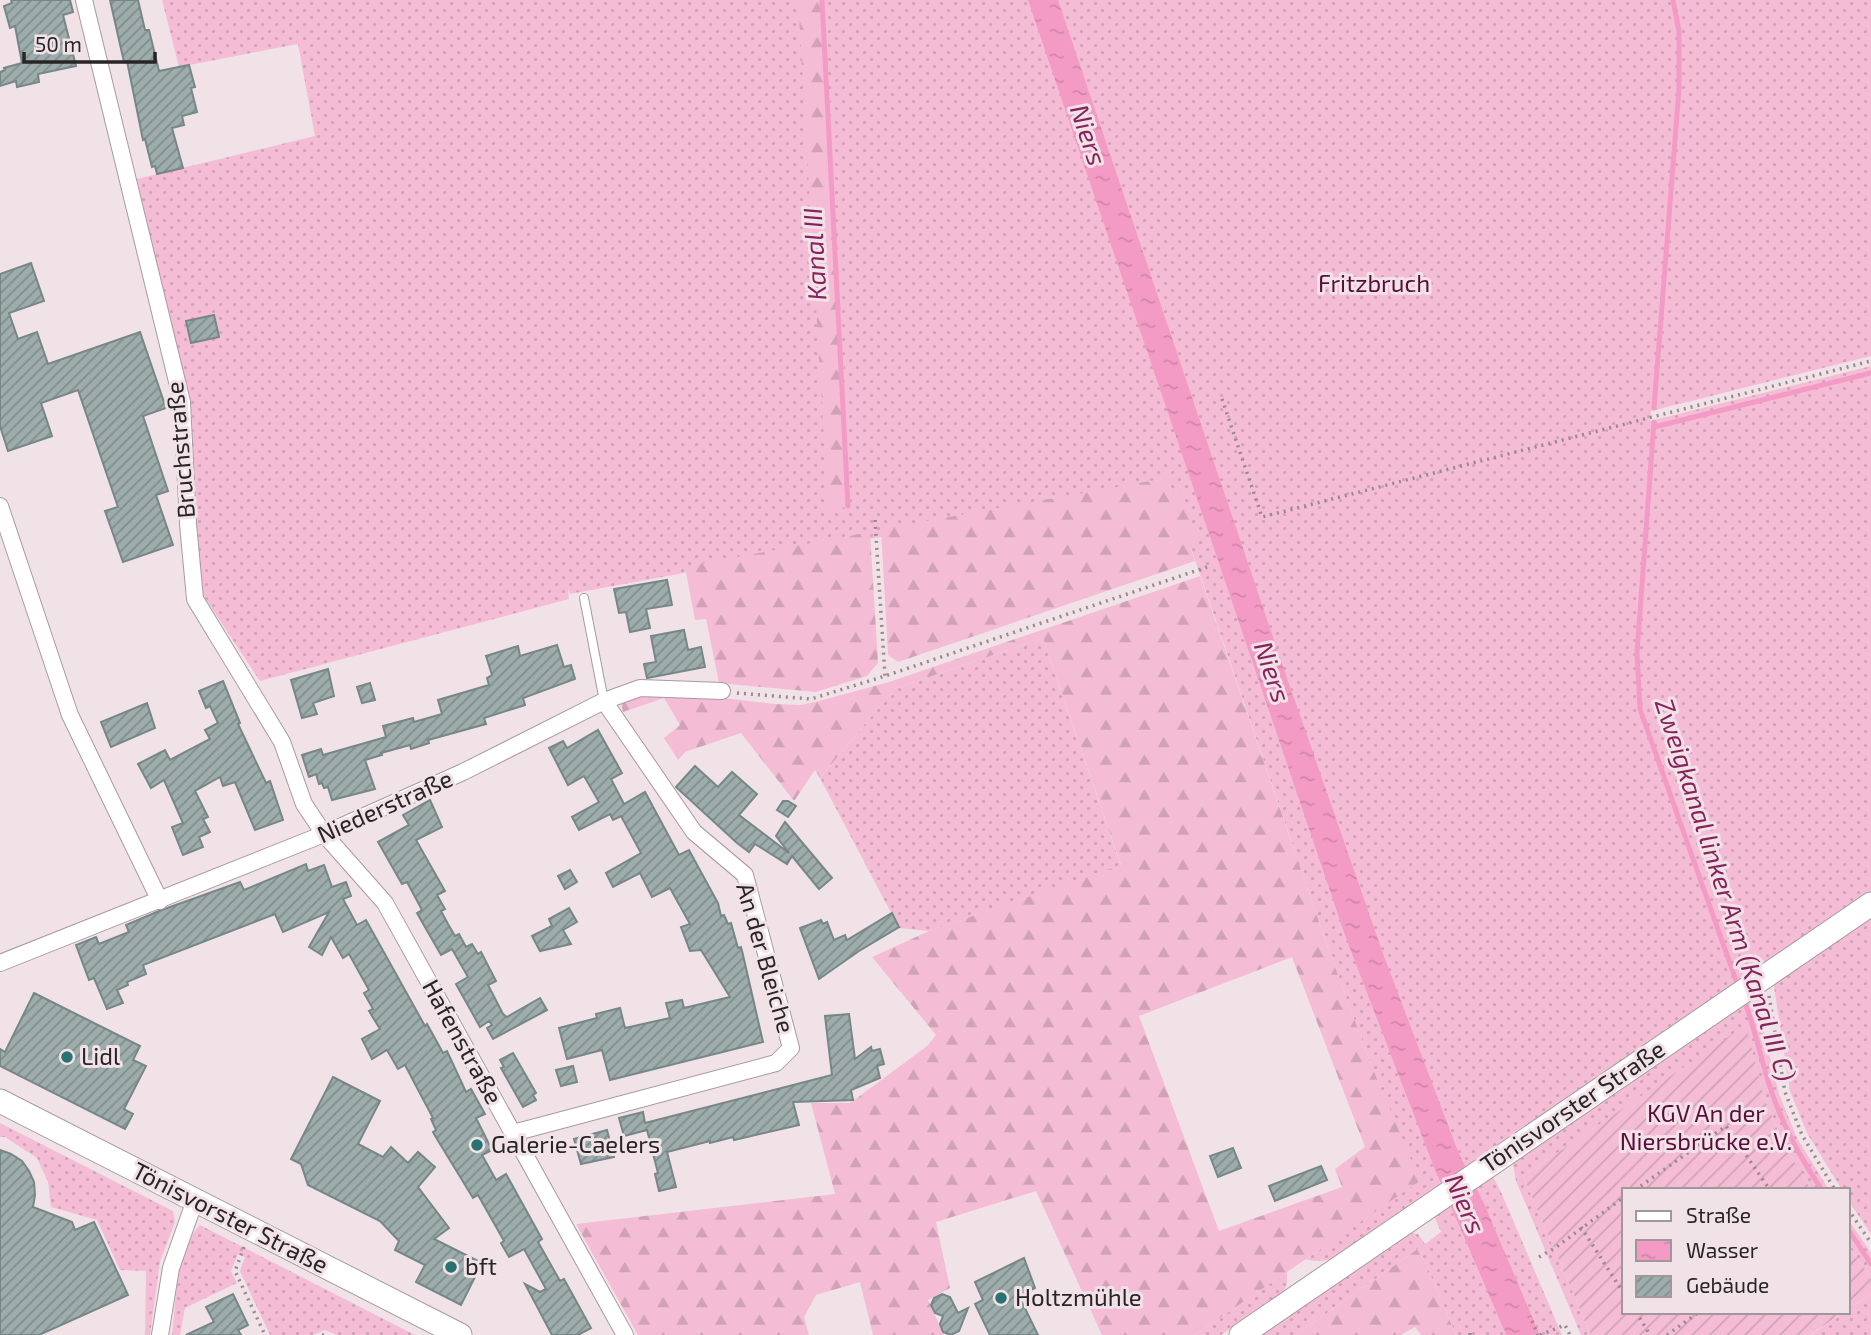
<svg xmlns="http://www.w3.org/2000/svg" width="1871" height="1335" viewBox="0 0 1871 1335" font-family="'Exo 2',sans-serif">
<style>
.grass{fill:url(#grass-dots)}
.forest{fill:url(#forest-firs);fill-rule:evenodd}
.garden{fill:url(#garden-furrows)}
.water{fill:url(#water-ripples)}
.lines{fill:none;stroke-linecap:round;stroke-linejoin:round}
.stream{stroke:#f49bc5;stroke-width:5}
.building{fill:url(#building-hatch);stroke:#778686;stroke-width:2}
.lane-casing{stroke:#a79a9f;stroke-width:10}
.street-casing{stroke:#a79a9f;stroke-width:18}
.secondary-casing{stroke:#a79a9f;stroke-width:25}
.path{stroke:#958a8e;stroke-width:3.5;stroke-dasharray:2 5;stroke-linecap:butt}
.lane{stroke:#fff;stroke-width:8}
.street{stroke:#fff;stroke-width:16}
.secondary{stroke:#fff;stroke-width:23}
.poi-dot{fill:#287270;stroke:#f1e2e8;stroke-width:2.5}
.labels{text-anchor:middle;stroke-width:6;stroke-linejoin:round;paint-order:stroke}
.park-label{font-size:24px;fill:#5b0c3a;stroke:#f1e2e8}
.street-label{font-size:24px;fill:#292426;stroke:#f1e2e8}
.poi-label{font-size:24px;fill:#292426;stroke:#f1e2e8;text-anchor:start}
.water-label{font-size:26px;font-style:italic;fill:#88225b;stroke:#f1e2e8}
</style>
<defs>
<pattern id="grass-dots" width="8" height="8" patternUnits="userSpaceOnUse" patternTransform="scale(1.75)"><rect width="8" height="8" fill="#f4bdd5"/><path d="M2 2h.1M6 6h.1" fill="none" stroke="#d1a2b7" stroke-width="1.8" stroke-linecap="round"/></pattern>
<pattern id="forest-firs" width="22" height="20" patternUnits="userSpaceOnUse" patternTransform="scale(1.75)"><rect width="22" height="20" fill="#f4bdd5"/><path d="M5 1l3.5 6h-7zM16 11l3.5 6h-7z" fill="#d1a2b7"/></pattern>
<pattern id="garden-furrows" width="10" height="10" patternUnits="userSpaceOnUse" patternTransform="scale(1.75)"><rect width="10" height="10" fill="#f4bdd5"/><path d="M-1 1l2-2M0 10L10 0M9 11l2-2" fill="none" stroke="#d1a2b7"/></pattern>
<pattern id="water-ripples" width="26" height="14" patternUnits="userSpaceOnUse" patternTransform="scale(1.75)"><rect width="26" height="14" fill="#f49bc5"/><path d="M2 4q2-2 4 0t4 0M15 11q2-2 4 0t4 0" fill="none" stroke="#d185a9"/></pattern>
<pattern id="building-hatch" width="6" height="6" patternUnits="userSpaceOnUse" patternTransform="scale(1.75)"><rect width="6" height="6" fill="#9dadac"/><path d="M-1 1l2-2M0 6l6-6M5 7l2-2" fill="none" stroke="#808d8c"/></pattern>
</defs>
<rect width="100%" height="100%" fill="#f1e2e8"/>
<g class="grass">
<path d="M162 0H1871V356L1651 411 1650 421 1871 366V893L1761 989 1764 1012 1760 1016 1779 1094 1797 1138 1829 1190H1811L1784 1144 1764 1098 1746 1026 1523 1176 1591 1335H1581L1516 1181 1512 1159 1729 989 1482 1156 1501 1192 1562 1335H1540L1484 1203 1461 1159 1437 1175 1506 1335H1456L1419 1248 1296 1335H1261L1407 1232 1418 1234 1425 1244 1441 1232 1425 1195C1398 1214 1362 1246 1333 1258 1324 1262 1315 1262 1306 1259L1419 1181 1370 1062 1327 945 1169 484 570 594 568 589 569 599 260 681 203 595 194 523 192 415 137 179 315 136 298 44 179 67Z"/>
<polygon points="1043,638 1121,866 929,931 899,928 820,778 894,689"/>
<polygon points="1871,915 1871,1234 1848,1200 1848,1190 1842,1190 1807,1133 1790,1091 1773,980"/>
<polygon points="0,1123 173,1211 175,1222 160,1262 150,1335 145,1335 146,1271 120,1270 97,1220 51,1207 48,1182 37,1158 5,1137 0,1137"/>
<polygon points="1848,1219 1871,1253 1871,1278 1848,1245"/>
<path d="M200 1225 415 1335H337L325 1330 313 1335H270L240 1271 245 1257 238 1254 231 1271 237 1283 185 1308 180 1335H172C176 1302 176 1250 200 1225Z"/>
<polygon points="1287,1272 1287,1283 1283,1293 1221,1335 1195,1335"/>
<polygon points="1871,1294 1871,1335 1811,1335 1844,1312 1848,1312 1848,1309"/>
</g>
<g class="forest">
<polygon points="798,0 824,0 851,507 828,509"/>
<polygon points="1167,478 1172,493 1180,491 1199,546 1191,549 1195,561 898,662 888,655 881,529"/>
<polygon points="870,532 878,663 867,676 816,692 719,683 706,619 695,620 685,567"/>
<path d="M1200 576 1327 945 1370 1062 1420 1181 1195 1335H1102L1036 1191 936 1222 950 1288 928 1300 944 1335H873L860 1282 816 1295 804 1317 809 1335H638L576 1224 835 1194 811 1103H849L853 1101 927 1046 936 1035 872 957 929 931 1121 865 1043 638 894 689 820 778 815 770 794 801 741 733 685 752 678 760 664 738 680 725 664 698 623 712 621 703 628 696 663 691 775 704 801 705 819 701 889 682ZM1292 957 1365 1147 1335 1169 1342 1187 1219 1231 1139 1016Z"/>
<polygon points="1419,1248 1456,1335 1421,1335 1415,1327 1401,1335 1296,1335"/>
</g>
<g class="garden">
<polygon points="1746,1025 1764,1098 1784,1144 1811,1190 1624,1190 1624,1312 1844,1312 1810,1335 1591,1335 1523,1176"/>
<polygon points="1848,1245 1871,1278 1871,1294 1848,1309"/>
</g>
<polygon class="water" points="1028,0 1058,0 1278,652 1385,959 1459,1154 1484,1203 1540,1335 1506,1335 1435,1170 1346,938"/>
<g class="lines">
<g class="stream">
<polyline points="822,0 848,506"/>
<polyline points="1654,408 1679,89 1679,31 1673,0"/>
<polyline points="1654,422 1637,653 1640,709 1738,986"/>
<polyline points="1654,427 1871,373"/>
<path d="M1743 998C1756 1029 1761 1062 1772 1093 1784 1128 1801 1159 1822 1190"/>
<polyline points="1848,1229 1871,1264"/>
</g>
</g>
<g class="building">
<polygon points="11,0 70,0 73,12 63,15 76,66 38,74 39,82 17,87 16,81 0,86 0,72 5,70 4,68 22,63 15,26 10,28 4,6 12,3"/>
<polygon points="110,0 138,0 145,30 149,30 159,71 189,65 195,87 191,88 197,112 182,116 184,125 172,128 183,168 157,174 155,166 152,167 145,139 143,140 127,61 124,62"/>
<polygon points="31,263 44,301 9,313 18,339 37,332 48,364 140,332 166,408 143,416 168,491 156,495 173,545 123,562 105,511 118,507 78,390 41,403 52,436 8,451 0,426 0,274"/>
<polygon points="214,315 219,337 191,343 186,321"/>
<polygon points="667,580 672,605 646,609 650,628 630,632 626,612 619,613 614,589"/>
<polygon points="684,630 688,650 701,647 705,667 647,678 644,664 656,662 651,636"/>
<polygon points="557,645 564,667 571,665 575,679 523,698 525,705 484,718 486,724 428,740 429,743 411,749 410,745 381,753 382,755 365,760 375,789 332,800 328,787 324,788 322,783 319,784 316,774 309,777 302,755 321,749 323,755 386,737 383,726 413,718 414,722 442,714 438,700 489,685 487,678 492,675 486,656 518,646 520,656"/>
<polygon points="328,669 334,696 313,703 317,714 302,718 291,680"/>
<polygon points="223,681 240,723 238,724 266,783 270,781 283,820 255,830 235,782 223,786 220,777 195,791 208,817 203,819 210,832 199,837 203,847 183,855 172,827 183,823 164,780 151,788 138,764 165,750 170,760 210,739 205,730 218,723 210,706 206,708 199,691"/>
<polygon points="370,683 375,700 362,703 357,687"/>
<polygon points="147,703 155,728 111,747 101,722"/>
<polygon points="598,730 622,773 611,779 624,804 645,792 679,855 689,850 718,903 721,916 724,915 728,924 731,923 738,948 741,947 743,955 763,1042 610,1080 602,1050 567,1059 559,1028 597,1018 596,1014 620,1008 625,1028 670,1018 666,1003 682,1000 684,1008 730,997 701,950 690,951 681,927 690,924 670,888 652,897 640,873 613,887 606,873 641,853 621,816 613,820 610,814 579,830 572,817 599,802 584,776 568,785 549,748 563,741 567,748"/>
<polygon points="695,766 718,787 732,772 757,794 739,815 789,853 776,836 785,822 832,878 819,889 792,856 787,864 755,844 749,852 737,843 676,787"/>
<polygon points="430,800 442,827 416,840 445,891 437,895 445,909 441,911 448,924 455,936 459,934 466,947 472,944 478,954 481,952 496,981 488,985 503,1014 507,1017 540,998 547,1010 493,1039 487,1028 492,1025 489,1021 480,1027 456,984 468,977 452,949 441,955 417,913 422,910 407,882 402,884 378,842 409,825 403,815"/>
<polygon points="783,801 788,801 796,806 788,817 777,810"/>
<polygon points="306,864 308,871 324,865 332,887 346,882 351,896 343,899 357,925 366,920 425,1026 427,1024 443,1053 447,1051 466,1092 471,1089 485,1114 476,1118 492,1150 482,1155 496,1180 506,1174 542,1239 538,1242 560,1281 564,1279 591,1328 578,1335 552,1335 525,1284 540,1292 546,1289 524,1249 509,1257 501,1243 504,1241 478,1195 473,1198 437,1139 433,1132 436,1130 431,1119 433,1118 405,1065 398,1069 387,1050 372,1059 362,1039 380,1029 369,1011 373,1009 364,993 369,990 349,954 343,958 331,937 322,955 309,947 329,912 283,932 275,914 143,965 146,974 127,982 128,985 117,990 123,1003 107,1009 94,978 89,980 76,945 96,937 99,944 129,932 126,925 159,911 240,882 244,890"/>
<polygon points="570,870 577,882 565,889 558,876"/>
<polygon points="569,908 577,922 563,930 571,944 540,951 532,936 552,926 549,919"/>
<polygon points="892,913 899,927 859,951 819,979 800,928 821,920 823,924 827,922 834,940 845,935 847,940"/>
<polygon points="34,993 140,1046 133,1060 146,1066 124,1109 133,1114 125,1129 0,1066 0,1049 5,1052"/>
<polygon points="849,1014 855,1059 871,1047 872,1051 880,1049 884,1064 877,1066 880,1078 851,1090 853,1100 793,1102 799,1125 734,1140 733,1137 710,1143 710,1141 667,1152 676,1187 659,1191 655,1174 658,1173 647,1130 624,1136 619,1118 643,1112 645,1123 832,1075 825,1016"/>
<polygon points="513,1053 536,1093 533,1095 536,1100 523,1107 501,1068 504,1067 500,1060"/>
<polygon points="573,1066 577,1082 561,1086 556,1070"/>
<polygon points="333,1077 380,1101 358,1144 383,1157 391,1147 408,1163 418,1152 435,1167 418,1187 449,1228 434,1239 482,1263 461,1305 416,1282 425,1265 395,1250 399,1241 380,1221 308,1185 301,1164 291,1159"/>
<polygon points="607,1130 614,1157 581,1164 574,1139"/>
<polygon points="1233,1148 1241,1168 1218,1177 1210,1156"/>
<polygon points="0,1150 11,1154 22,1161 29,1171 34,1182 35,1195 33,1207 72,1222 75,1230 94,1222 128,1295 39,1335 0,1335"/>
<polygon points="1321,1166 1327,1180 1275,1201 1269,1186"/>
<polygon points="1024,1258 1035,1288 1019,1296 1038,1335 990,1335 975,1304 983,1300 975,1282"/>
<polygon points="233,1294 248,1325 238,1330 241,1335 186,1335 214,1322 206,1307"/>
<polygon points="942,1294 950,1297 958,1313 968,1308 959,1331 951,1335 943,1332 940,1324 943,1316 935,1313 931,1305 934,1298"/>
</g>
<g class="lines">
<g class="lane-casing">
<polyline id="lane" points="584,598 604,701"/>
</g>
<g class="street-casing">
<g id="street">
<polyline points="84,0 182,402 188,524 195,599 282,742 304,804 324,834 385,903 625,1335"/>
<polyline points="0,506 70,715 160,901"/>
<polyline points="0,963 324,834 463,772 604,701 640,688 722,691"/>
<polyline points="513,1133 776,1063 791,1048 745,875 694,832 604,701"/>
<polyline points="160,1335 171,1268 195,1200"/>
</g>
</g>
<g class="secondary-casing">
<g id="secondary">
<polyline points="0,1101 460,1335"/>
<polyline points="1241,1335 1871,904"/>
</g>
</g>
<g class="path">
<polyline points="1222,399 1262,517 1871,361"/>
<polyline points="875,520 885,676"/>
<polyline points="737,693 811,699 885,676 1207,567"/>
<polyline points="1769,996 1785,1092 1802,1135 1835,1190"/>
<polyline points="1635,1190 1726,1126 1770,1190"/>
<polyline points="1848,1209 1871,1243"/>
<polyline points="1581,1227 1624,1294"/>
<polyline points="244,1247 235,1271 265,1335"/>
<polyline points="1539,1257 1555,1248 1624,1197"/>
<polyline points="1636,1312 1650,1335"/>
<polyline points="1532,1321 1538,1335"/>
<polyline points="1470,1333 1470,1335"/>
<polyline points="322,1335 327,1335"/>
<polyline points="1540,1335 1565,1325 1570,1335"/>
<polyline points="1667,1335 1699,1312"/>
</g>
<use href="#lane" class="lane"/>
<use href="#street" class="street"/>
<use href="#secondary" class="secondary"/>
</g>
<g class="poi-dot">
<circle cx="67" cy="1057" r="7"/>
<circle cx="477" cy="1145" r="7"/>
<circle cx="451" cy="1267" r="7"/>
<circle cx="1001" cy="1298" r="7"/>
</g>
<g class="labels">
<g class="park-label">
<text x="1374" y="292">Fritzbruch</text>
<text x="1706" y="1122">KGV An der<tspan x="1706" dy="28">Niersbrücke e.V.</tspan></text>
</g>
<g class="street-label">
<text transform="translate(181 450) rotate(-95)" y="8">Bruchstraße</text>
<text transform="translate(385 807) rotate(-24)" y="8">Niederstraße</text>
<text transform="translate(765 958) rotate(74)" y="8">An der Bleiche</text>
<text transform="translate(462 1042) rotate(61)" y="8">Hafenstraße</text>
<text transform="translate(1573 1107) rotate(-34)" y="8">Tönisvorster Straße</text>
<text transform="translate(230 1218) rotate(27)" y="8">Tönisvorster Straße</text>
</g>
<g class="poi-label">
<text x="81" y="1065">Lidl</text>
<text x="491" y="1153">Galerie-Caelers</text>
<text x="465" y="1275">bft</text>
<text x="1015" y="1306">Holtzmühle</text>
</g>
<g class="water-label">
<text transform="translate(1088 135) rotate(71)" y="9">Niers</text>
<text transform="translate(815 254) rotate(-93)" y="9">Kanal III</text>
<text transform="translate(1272 672) rotate(71)" y="9">Niers</text>
<text transform="translate(1725 890) rotate(72)" y="9">Zweigkanal linker Arm (Kanal III C)</text>
<text transform="translate(1465 1204) rotate(66)" y="9">Niers</text>
</g>
</g>
<rect x="1622" y="1188" width="228" height="126" fill="#f1e2e8" stroke="#a1969a" stroke-width="2"/>
<rect x="1636" y="1211" width="35" height="10" fill="#ffffff" stroke="#a1969a" stroke-width="2"/>
<text x="1686" y="1223" font-size="21" fill="#292426">Straße</text>
<rect x="1636" y="1240" width="35" height="21" fill="url(#water-ripples)" stroke="#a1969a" stroke-width="2"/>
<text x="1686" y="1258" font-size="21" fill="#292426">Wasser</text>
<rect x="1636" y="1276" width="35" height="21" fill="url(#building-hatch)" stroke="#a1969a" stroke-width="2"/>
<text x="1686" y="1293" font-size="21" fill="#292426">Gebäude</text>
<path d="M24 52v10h131v-10" fill="none" stroke="#292426" stroke-width="3.5"/>
<text x="35" y="52" font-size="21" fill="#292426" stroke="#f1e2e8" stroke-width="5" paint-order="stroke">50 m</text>
</svg>
